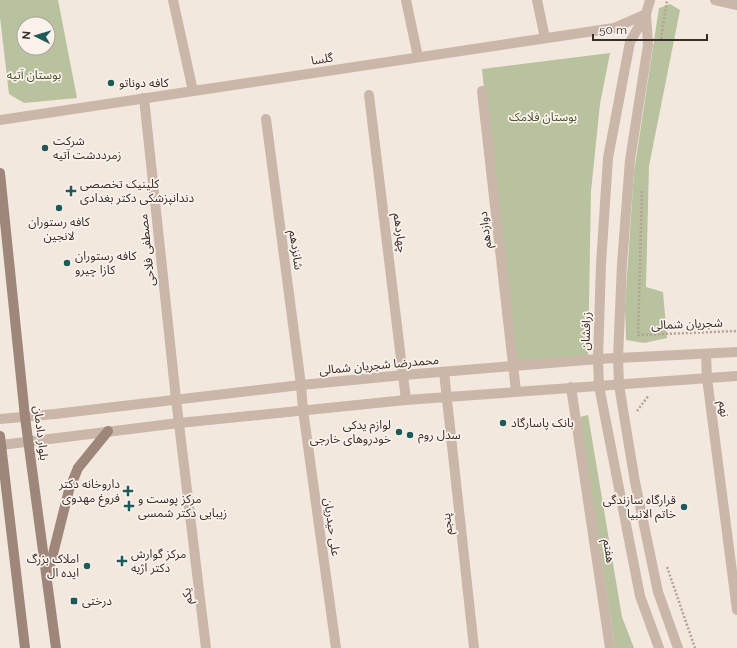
<svg xmlns="http://www.w3.org/2000/svg" width="737" height="648" viewBox="0 0 737 648" font-family="Raleway,'Noto Sans Arabic',sans-serif">
<style>
.green{fill:#b8c29e;fill-rule:evenodd}
.lines{fill:none;stroke-linecap:round;stroke-linejoin:round}
.path{stroke:#b7a194;stroke-width:2.5;stroke-dasharray:2 2;stroke-linecap:butt}
.minor{stroke:#cbb7aa;stroke-width:10}
.tertiary{stroke:#cbb7aa;stroke-width:10}
.secondary{stroke:#9e867b;stroke-width:10}
.poi-dot{fill:#1f5a5a;stroke:#faf2eb;stroke-width:1.5}
.labels{text-anchor:middle;stroke-width:3.5;stroke-linejoin:round;paint-order:stroke}
.street-label{font-size:12px;fill:#382d2a;stroke:#faf2eb}
.park-label{font-size:12px;fill:#4a562d;stroke:#faf2eb}
.poi-label{font-size:12px;fill:#382d2a;stroke:#faf2eb;text-anchor:start}
</style>
<rect width="100%" height="100%" fill="#f2e8de"/>
<g class="green">
<path d="M0 0H58L77 98 24 103 9 94 0 17ZM24 24H48V48H24Z"/>
<polygon points="670,4 680,10 649,166 646,287 663,292 667,338 644,343 626,340 625,306 634,172 659,8"/>
<polygon points="610,53 600,104 591,191 588,360 513,366 482,69"/>
<polygon points="588,415 622,617 634,648 615,648 580,417"/>
</g>
<g class="lines">
<g class="path">
<polyline points="661,39 667,0"/>
<polyline points="642,191 638,335 737,331"/>
<polyline points="637,411 649,395"/>
<polyline points="667,567 695,648"/>
</g>
<g class="minor">
<polyline points="173,0 193,91"/>
<polyline points="406,0 418,57"/>
<polyline points="537,0 545,38"/>
<polyline points="715,0 737,5"/>
<polyline points="482,91 516,391"/>
<polyline points="369,95 406,400"/>
<polyline points="144,98 176,399 206,648"/>
<polyline points="266,119 301,385 303,410 336,648"/>
<polyline points="706,354 707,378 737,610"/>
<polyline points="444,372 474,648"/>
<polyline points="571,387 610,648"/>
</g>
<g class="tertiary">
<polyline points="0,120 614,28 646,14 650,0"/>
<polyline points="0,419 55,414 301,385 404,375 598,359 737,352"/>
<polyline points="1,445 179,423 406,400 737,376"/>
<polyline points="659,648 640,596 599,386 598,359 601,264 608,158 630,42 646,14 648,45 630,160 622,264 618,358 619,385 635,482 658,592 678,648"/>
</g>
<g class="secondary">
<polyline points="0,173 25,417 56,648"/>
<polyline points="0,436 25,648"/>
<polyline points="48,574 69,490 78,468 108,431"/>
</g>
</g>
<g class="poi-dot">
<circle cx="111" cy="83" r="4"/>
<circle cx="45" cy="148" r="4"/>
<path d="M69 185h4v4h4v4h-4v4h-4v-4h-4v-4h4z"/>
<circle cx="59" cy="208" r="4"/>
<circle cx="67" cy="263" r="4"/>
<circle cx="503" cy="423" r="4"/>
<circle cx="399" cy="432" r="4"/>
<circle cx="410" cy="435" r="4"/>
<path d="M126 485h4v4h4v4h-4v4h-4v-4h-4v-4h4z"/>
<path d="M127 500h4v4h4v4h-4v4h-4v-4h-4v-4h4z"/>
<circle cx="684" cy="507" r="4"/>
<path d="M120 555h4v4h4v4h-4v4h-4v-4h-4v-4h4z"/>
<circle cx="87" cy="566" r="4"/>
<rect x="70" y="597" width="8" height="8" rx="2"/>
</g>
<g class="labels">
<g class="street-label">
<text transform="translate(322 59) rotate(-9)" y="4">گلسا</text>
<text transform="translate(485 230) rotate(-97)" y="4">دوازدهم</text>
<text transform="translate(400 233) rotate(83)" y="4">چهاردهم</text>
<text transform="translate(147 250) rotate(-96)" y="4">مصطفی فلاحی</text>
<text transform="translate(296 250) rotate(82)" y="4">شانزدهم</text>
<text transform="translate(687 324) rotate(-2)" y="4">شجریان شمالی</text>
<text transform="translate(586 331) rotate(-88)" y="4">زرافشان</text>
<text transform="translate(379 365) rotate(-5)" y="4">محمدرضا شجریان شمالی</text>
<text transform="translate(724 409) rotate(83)" y="4">نهم</text>
<text transform="translate(41 433) rotate(83)" y="4">بلوار دادمان</text>
<text transform="translate(447 524) rotate(-96)" y="4">پنجم</text>
<text transform="translate(332 527) rotate(82)" y="4">علی حیدریان</text>
<text transform="translate(609 551) rotate(82)" y="4">هفتم</text>
<text transform="translate(187 596) rotate(-97)" y="4">یکم</text>
</g>
<g class="park-label">
<text x="34" y="79">بوستان آتیه</text>
<text x="543" y="121">بوستان فلامک</text>
</g>
<g class="poi-label">
<text x="119" y="87">کافه دوناتو</text>
<text x="53" y="145">شركت<tspan x="53" dy="14">زمرددشت آتيه</tspan></text>
<text x="80" y="188">کلینیک تخصصی<tspan x="80" dy="14">دندانپزشکی دکتر بغدادی</tspan></text>
<text x="59" y="226" text-anchor="middle">کافه رستوران<tspan x="59" dy="14">لانجین</tspan></text>
<text x="75" y="260">کافه رستوران<tspan x="75" dy="14">کازا چیرو</tspan></text>
<text x="511" y="427">بانک پاسارگاد</text>
<text x="391" y="429" text-anchor="end">لوازم یدکی<tspan x="391" dy="14">خودروهای خارجی</tspan></text>
<text x="418" y="439">سدل روم</text>
<text x="120" y="488" text-anchor="end">داروخانه دکتر<tspan x="120" dy="14">فروغ مهدوی</tspan></text>
<text x="138" y="503">مرکز پوست و<tspan x="138" dy="14">زیبایی دکتر شمسی</tspan></text>
<text x="676" y="504" text-anchor="end">قرارگاه سازندگی<tspan x="676" dy="14">خاتم الانبیا</tspan></text>
<text x="131" y="558">مرکز گوارش<tspan x="131" dy="14">دکتر اژیه</tspan></text>
<text x="79" y="563" text-anchor="end">املاک بزرگ<tspan x="79" dy="14">ایده ال</tspan></text>
<text x="82" y="605">درختی</text>
</g>
</g>
<g transform="translate(36 36) rotate(275)"><circle r="19" fill="#faf2eb" stroke="#aca39e"/>
<path d="M0-3L7 15L0 10L-7 15Z" fill="#1f5a5a"/>
<text y="-6" font-size="11" font-weight="bold" text-anchor="middle" fill="#382d2a">N</text>
</g>
<path d="M593 34v6h114v-6" fill="none" stroke="#382d2a" stroke-width="2"/>
<text x="599" y="34" font-size="12" fill="#382d2a" stroke="#faf2eb" stroke-width="3" paint-order="stroke">50 m</text>
</svg>
